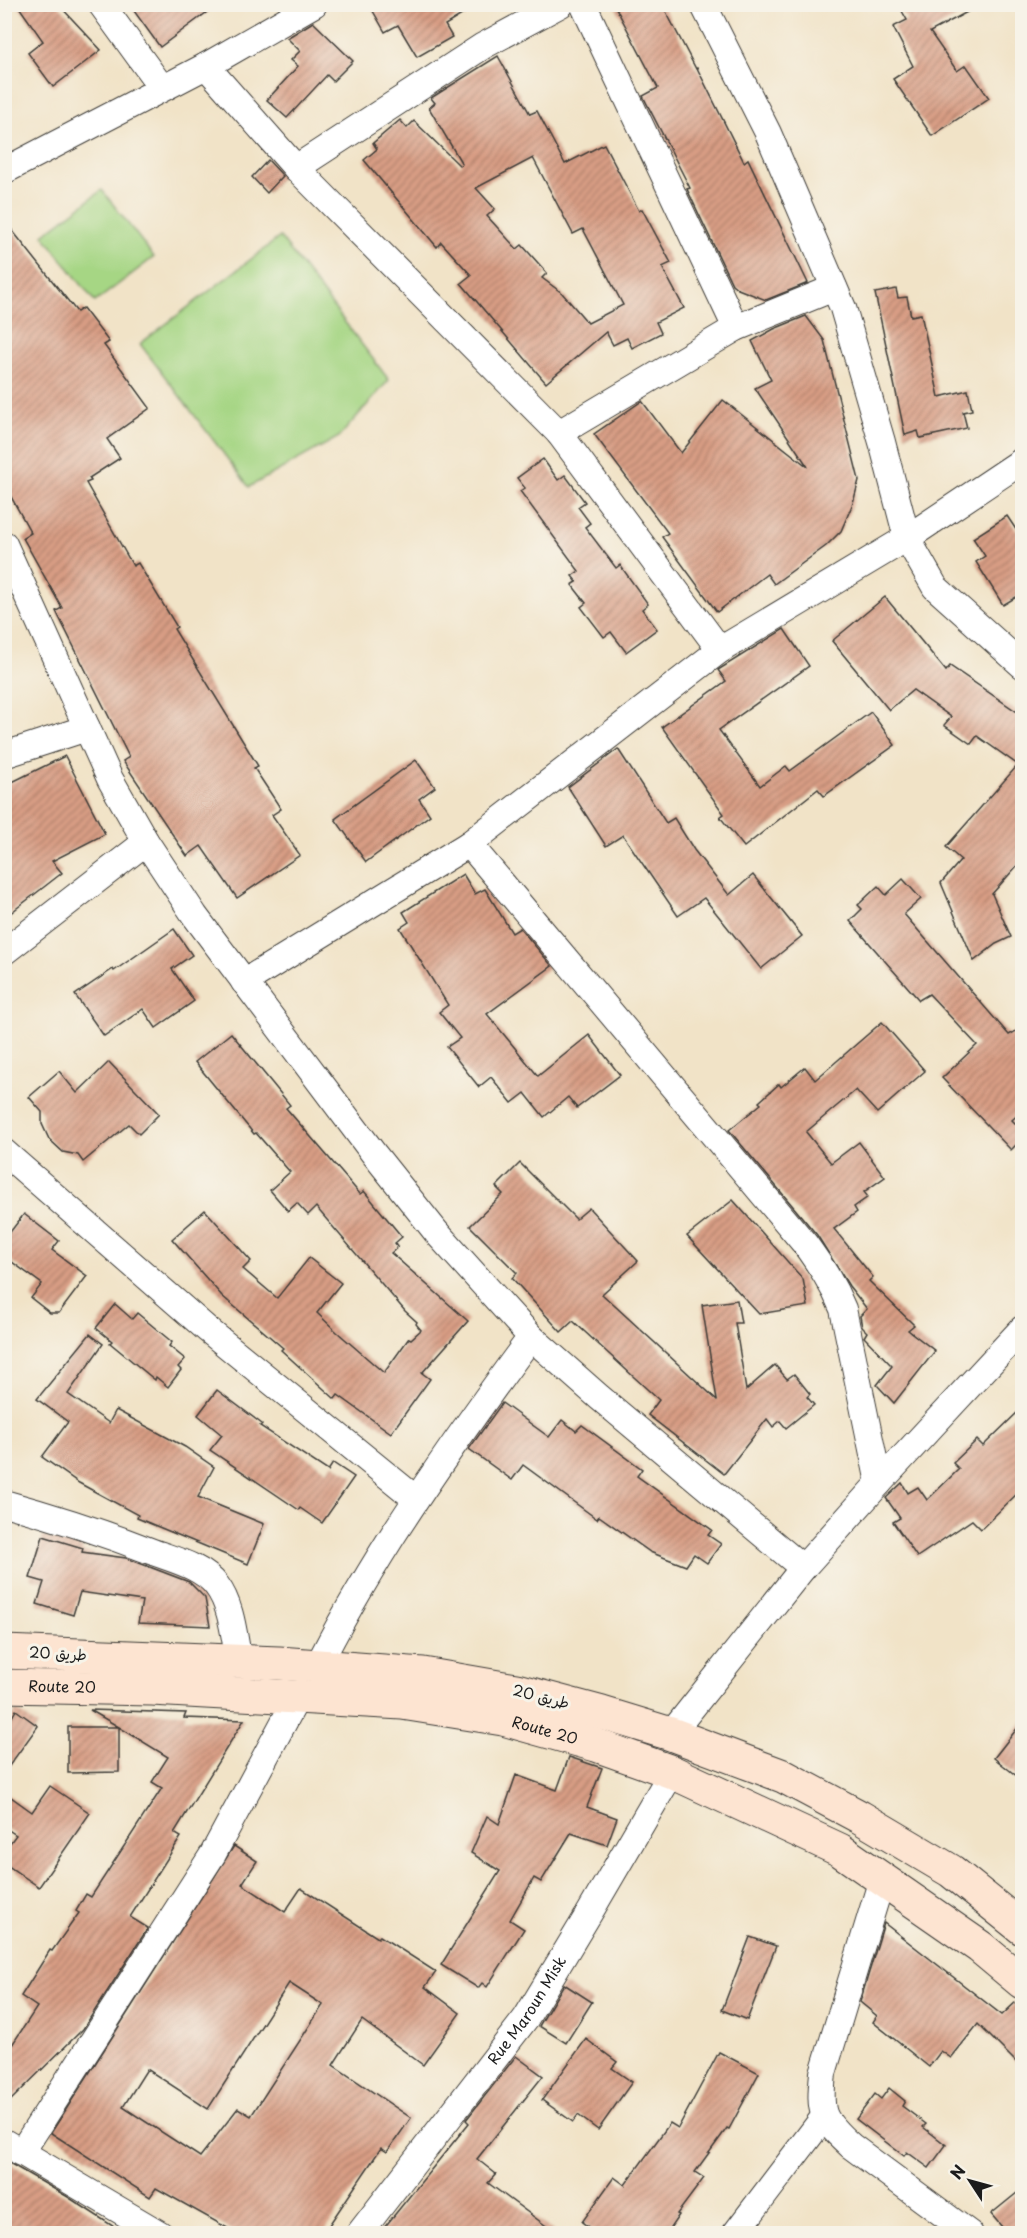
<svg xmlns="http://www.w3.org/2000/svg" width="1027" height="2238" viewBox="0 0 1027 2238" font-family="'Playpen Sans','Playpen Sans Arabic',sans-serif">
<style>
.grass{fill:#a6d684;stroke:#617950;stroke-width:1.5}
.building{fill:url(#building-hatch);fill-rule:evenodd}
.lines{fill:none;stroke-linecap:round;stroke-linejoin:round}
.minor-casing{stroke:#3c3a36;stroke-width:28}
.secondary-casing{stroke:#3c3a36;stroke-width:35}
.minor{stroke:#fff;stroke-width:26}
.secondary{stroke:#fde4d1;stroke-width:33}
.labels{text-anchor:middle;stroke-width:6;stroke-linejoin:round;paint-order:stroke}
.street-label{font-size:15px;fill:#1c1c1c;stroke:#f7f3e8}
</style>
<defs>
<pattern id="building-hatch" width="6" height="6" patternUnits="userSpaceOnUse" patternTransform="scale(1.5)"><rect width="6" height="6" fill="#d89d84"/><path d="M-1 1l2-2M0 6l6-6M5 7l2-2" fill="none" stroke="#ae7f6b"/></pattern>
</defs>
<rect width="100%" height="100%" fill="#f7f3e8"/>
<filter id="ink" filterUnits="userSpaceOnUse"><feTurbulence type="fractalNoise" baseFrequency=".0167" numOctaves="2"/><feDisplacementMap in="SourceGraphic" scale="12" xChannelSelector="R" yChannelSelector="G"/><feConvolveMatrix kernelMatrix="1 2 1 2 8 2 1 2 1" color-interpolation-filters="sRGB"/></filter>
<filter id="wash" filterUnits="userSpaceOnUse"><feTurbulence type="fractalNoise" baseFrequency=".008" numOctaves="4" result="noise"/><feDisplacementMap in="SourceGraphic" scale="24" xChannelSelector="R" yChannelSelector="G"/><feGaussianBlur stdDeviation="1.35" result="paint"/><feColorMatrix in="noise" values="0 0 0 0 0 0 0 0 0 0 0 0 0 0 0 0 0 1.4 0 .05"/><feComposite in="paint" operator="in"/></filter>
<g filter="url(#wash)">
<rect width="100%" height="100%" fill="#f1e3c7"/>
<g class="grass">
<polygon points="102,190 154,257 95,302 43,235"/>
<polygon points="280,237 389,380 339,437 249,487 140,344"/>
</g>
<g id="blocks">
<g class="building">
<polygon points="17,4 58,4 101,50 53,87 28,53 43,41"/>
<polygon points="129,4 218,4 160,47"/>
<polygon points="369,4 480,4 445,25 452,37 417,57 398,25 385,32"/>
<polygon points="614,4 662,4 696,69 697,68 744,162 748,159 808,283 766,300 738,289 732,284 687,189 690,188 643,96 658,88"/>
<polygon points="898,4 982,4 930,32 957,71 966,65 989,98 932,136 893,79 913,66 893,27 907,20"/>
<polygon points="313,22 353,61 333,81 327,75 287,118 267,100 298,66 291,60 300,51 287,38"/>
<path d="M498 56 530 114 537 111 565 164 604 144 639 211 642 209 671 263 662 267 684 308 656 322 661 333 632 348 627 338 613 345 606 332 546 383 461 283 471 275 441 242 437 247 364 160 377 149 373 143 400 120 407 128 414 121 460 166 462 164 429 108 435 103 431 98ZM533 158 573 234 583 229 623 305 588 323 562 293 542 278 547 273 522 245 517 249 487 216 495 209 476 188Z"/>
<polygon points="268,160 283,176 267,193 252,177"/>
<polygon points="4,220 77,312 83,308 109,342 104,345 150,408 107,439 120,458 89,478 91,481 86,483 133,566 138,563 177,627 174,629 258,766 254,768 281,809 272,815 300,855 237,898 201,846 187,856 123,761 129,757 56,611 62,608 23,538 31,533 4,484"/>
<polygon points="896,289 898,298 907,297 911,316 921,314 939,397 968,390 972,410 963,412 967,428 920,438 918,431 905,435 875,293"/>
<polygon points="806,316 824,340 859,480 853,503 841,531 826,546 774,584 767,574 717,612 662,537 668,533 594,434 642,401 681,453 723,400 808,467 755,388 771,380 752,341 774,329"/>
<polygon points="543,459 558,480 565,475 585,502 578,507 590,523 585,527 616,568 620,565 648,604 642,609 657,629 626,652 611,632 604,637 581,607 586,603 572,585 577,582 572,576 579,571 520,491 525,488 517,478"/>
<polygon points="1007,516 1023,540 1023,593 1003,605 976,562 985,556 973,538"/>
<polygon points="885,597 946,671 950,666 1023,716 1023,859 992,894 1011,937 996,944 974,961 941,883 961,860 946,847 1018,765 977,736 971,744 944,725 951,717 913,690 889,710 832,641"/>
<polygon points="784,629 809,666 719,730 760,786 786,766 790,771 871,712 895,745 824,796 818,789 744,847 720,817 724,814 662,727 726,681 718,670"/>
<polygon points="618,749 666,823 674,818 694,850 729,895 753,875 802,936 761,969 704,898 678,916 623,835 606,846 568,787"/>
<polygon points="65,756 105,834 52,861 62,873 4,918 4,786"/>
<polygon points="416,760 435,787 419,799 430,815 366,862 335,819"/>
<polygon points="463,874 475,894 485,889 512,933 520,928 552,966 487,1014 538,1076 589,1035 620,1075 577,1108 568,1097 544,1117 525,1093 512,1103 491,1077 479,1087 447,1047 460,1038 439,1012 448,1005 400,928 409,922 403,912"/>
<polygon points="903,879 921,899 904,914 1009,1035 1023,1027 1023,1110 1012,1120 1023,1131 1023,1138 1011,1150 942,1078 977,1045 929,994 919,1000 850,921 862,909 858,905 878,886 886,895"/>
<polygon points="174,929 192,955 172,969 194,1001 156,1028 143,1009 104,1036 75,995 113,969 114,971"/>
<polygon points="882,1022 925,1071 877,1113 856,1090 806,1132 831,1163 859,1142 885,1177 864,1192 868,1197 854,1207 857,1212 834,1229 873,1277 869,1281 914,1325 908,1330 935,1351 894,1403 877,1385 892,1366 864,1337 867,1332 862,1327 860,1316 867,1309 849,1286 817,1235 729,1130 761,1104 759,1102 779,1084 781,1087 805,1067 815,1080"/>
<polygon points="231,1033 290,1105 286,1108 360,1194 364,1191 402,1237 395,1243 398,1247 391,1253 468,1321 422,1373 430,1379 391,1433 338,1395 335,1399 314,1380 281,1350 283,1348 222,1296 172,1239 205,1210 251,1261 243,1269 277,1298 309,1258 341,1283 317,1313 337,1332 384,1373 409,1338 411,1339 421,1330 416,1324 417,1322 405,1311 316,1207 308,1215 297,1203 288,1211 270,1190 290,1172 256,1133 254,1134 195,1062"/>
<polygon points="109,1062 159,1114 139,1134 129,1124 83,1162 78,1155 63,1152 49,1139 42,1124 42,1112 29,1097 59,1071 77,1093"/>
<polygon points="520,1163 576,1219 589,1208 638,1261 602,1294 717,1400 702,1305 737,1300 741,1323 735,1323 746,1390 775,1365 787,1379 794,1374 810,1394 807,1397 814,1405 786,1428 780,1421 773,1427 767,1419 724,1474 648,1415 659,1400 573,1321 561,1332 512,1278 517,1273 470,1226 503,1194 496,1187"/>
<polygon points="733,1200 803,1279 808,1306 759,1314 687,1236"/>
<polygon points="24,1214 59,1241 52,1250 87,1276 59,1313 50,1313 31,1298 42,1284 4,1256 4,1240"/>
<polygon points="115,1304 132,1319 137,1313 172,1342 169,1346 185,1359 178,1367 181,1370 168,1387 156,1377 155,1380 110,1343 112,1341 96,1328"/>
<polygon points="90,1334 103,1344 68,1394 109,1423 116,1410 185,1447 214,1467 198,1497 264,1524 248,1564 137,1518 138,1515 79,1483 42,1457 68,1422 37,1399"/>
<polygon points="217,1390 262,1424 260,1426 328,1471 333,1463 354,1477 322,1523 300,1508 299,1510 210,1450 222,1435 198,1415"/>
<polygon points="502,1403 549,1437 562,1420 576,1431 582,1425 642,1469 637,1476 712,1530 708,1535 721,1544 707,1563 694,1554 686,1566 650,1552 599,1516 597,1519 523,1465 512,1480 469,1449"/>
<polygon points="1023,1407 1023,1488 981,1529 972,1520 917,1557 893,1522 900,1518 886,1498 902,1483 908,1493 918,1487 927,1500 959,1469 953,1463 977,1440 983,1446"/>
<polygon points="43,1536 83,1548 82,1552 126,1558 189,1582 205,1598 210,1626 138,1623 142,1601 80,1592 73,1615 37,1604 44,1582 30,1578"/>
<polygon points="16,1710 38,1726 4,1773 4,1712 12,1717"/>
<polygon points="90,1710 186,1713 184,1718 244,1720 174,1833 181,1837 130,1917 148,1928 83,2029 4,2107 4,2057 37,2007 21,1996 50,1950 52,1951 79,1913 76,1911 86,1894 91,1897 162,1788 152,1782 168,1757 119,1727 119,1772 68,1773 68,1727 119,1727"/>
<polygon points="1023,1721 1023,1781 994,1758"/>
<polygon points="569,1757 602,1768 587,1807 617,1818 607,1845 571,1833 541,1882 534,1878 510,1920 524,1929 487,1987 482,1983 478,1988 441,1965 500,1871 471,1853 487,1816 499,1824 516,1775 557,1790"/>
<polygon points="50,1786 90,1813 39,1887 4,1863 4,1851 16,1835 4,1827 4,1792 32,1812"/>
<path d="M234 1846 257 1861 242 1884 285 1912 301 1888 378 1938 380 1936 436 1972 425 1987 460 2013 423 2065 362 2020 333 2065 411 2118 387 2152 381 2148 323 2234H238L156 2188 150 2197 51 2133ZM289 1983 323 2005 251 2116 238 2108 200 2157 123 2107 147 2069 208 2109Z"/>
<polygon points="884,1923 1002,2015 1018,2000 1023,2000 1023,2069 978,2024 951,2058 941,2051 929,2067 873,2022 877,2016 860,2002"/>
<polygon points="750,1937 776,1946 747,2020 722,2010"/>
<polygon points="564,1984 592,2002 566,2043 539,2026"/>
<polygon points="586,2039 617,2062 612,2068 632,2082 598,2130 578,2115 573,2122 542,2100"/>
<polygon points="719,2052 759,2073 729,2129 727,2128 695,2172 704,2178 677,2214 679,2215 666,2234 597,2234 582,2222 614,2177 625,2185 670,2123 678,2128"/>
<polygon points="516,2056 543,2076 477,2159 496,2174 488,2183 557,2234 379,2234 469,2123 466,2120"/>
<polygon points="889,2088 905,2101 902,2106 926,2124 923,2127 946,2145 929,2168 907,2152 904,2156 856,2119 875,2094 881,2099"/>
<polygon points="4,2160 68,2197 125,2234 22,2234 4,2223"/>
<polygon points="1023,2188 1023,2234 1008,2234 991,2214"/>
</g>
</g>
</g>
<g filter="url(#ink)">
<use href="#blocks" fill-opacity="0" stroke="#3c3a36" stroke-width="1.5"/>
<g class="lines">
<g class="minor-casing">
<g id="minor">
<polyline points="101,4 162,88"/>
<polyline points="583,4 736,328"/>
<polyline points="703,4 768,133 843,308 882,442 907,538 935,587 1022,665"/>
<polyline points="206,66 296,168 559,433 720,650"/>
<polyline points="296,168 483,46 561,4"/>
<polyline points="4,171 206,66 314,4"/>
<polyline points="559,433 736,328 834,288"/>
<polyline points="4,544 110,779 146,842 195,916 374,1154 437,1233 531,1337 599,1397 803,1568"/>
<polyline points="4,755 87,728"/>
<path d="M469 844 805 1244C820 1265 833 1284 843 1309L879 1483"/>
<polyline points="4,952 146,842"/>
<polyline points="244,982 469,844 720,650 907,538 1022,461"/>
<polyline points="4,1152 208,1330 416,1499"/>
<path d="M4 1503C55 1517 104 1533 153 1552 175 1560 203 1567 217 1586 232 1606 234 1637 239 1661"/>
<path d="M318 1666C340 1621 366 1578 393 1535 437 1467 483 1402 531 1337"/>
<polyline points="671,1734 803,1568 879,1483 1022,1329"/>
<path d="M882 1879 823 2073C819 2113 821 2119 851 2146L970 2234"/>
<polyline points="4,2142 160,2234"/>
<polyline points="21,2153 213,1854 298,1696"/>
<path id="s1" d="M359 2234 526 2018 590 1912 672 1772"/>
<polyline points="735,2234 824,2117"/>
</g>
</g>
<g class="secondary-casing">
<g id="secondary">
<polyline points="4,1652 279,1663 423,1674 516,1690 602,1713 671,1734 783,1776 860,1817 951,1871 1022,1928"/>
<path id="s2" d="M4 1686 152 1689 402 1703 503 1719 596 1745 672 1772 840 1850 980 1947 1022 1982"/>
</g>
</g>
<use href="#minor" class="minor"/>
<use href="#secondary" class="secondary"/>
</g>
</g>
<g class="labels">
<g class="street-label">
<text transform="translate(58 1654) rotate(3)" y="5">طريق 20</text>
<text dy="5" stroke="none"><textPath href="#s2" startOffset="58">Route 20</textPath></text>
<text transform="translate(541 1697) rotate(14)" y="5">طريق 20</text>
<text dy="5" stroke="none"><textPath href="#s2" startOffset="544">Route 20</textPath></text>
<text dy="5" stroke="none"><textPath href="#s1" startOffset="280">Rue Maroun Misk</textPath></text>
</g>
</g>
<rect width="1027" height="2238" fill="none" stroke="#f7f3e8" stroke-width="24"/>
<g transform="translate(970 2181) rotate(306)" stroke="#f7f3e8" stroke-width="4.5" paint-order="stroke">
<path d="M0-4.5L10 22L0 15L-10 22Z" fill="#1c1c1c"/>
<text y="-9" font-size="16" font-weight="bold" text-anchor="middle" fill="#1c1c1c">N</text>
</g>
</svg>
